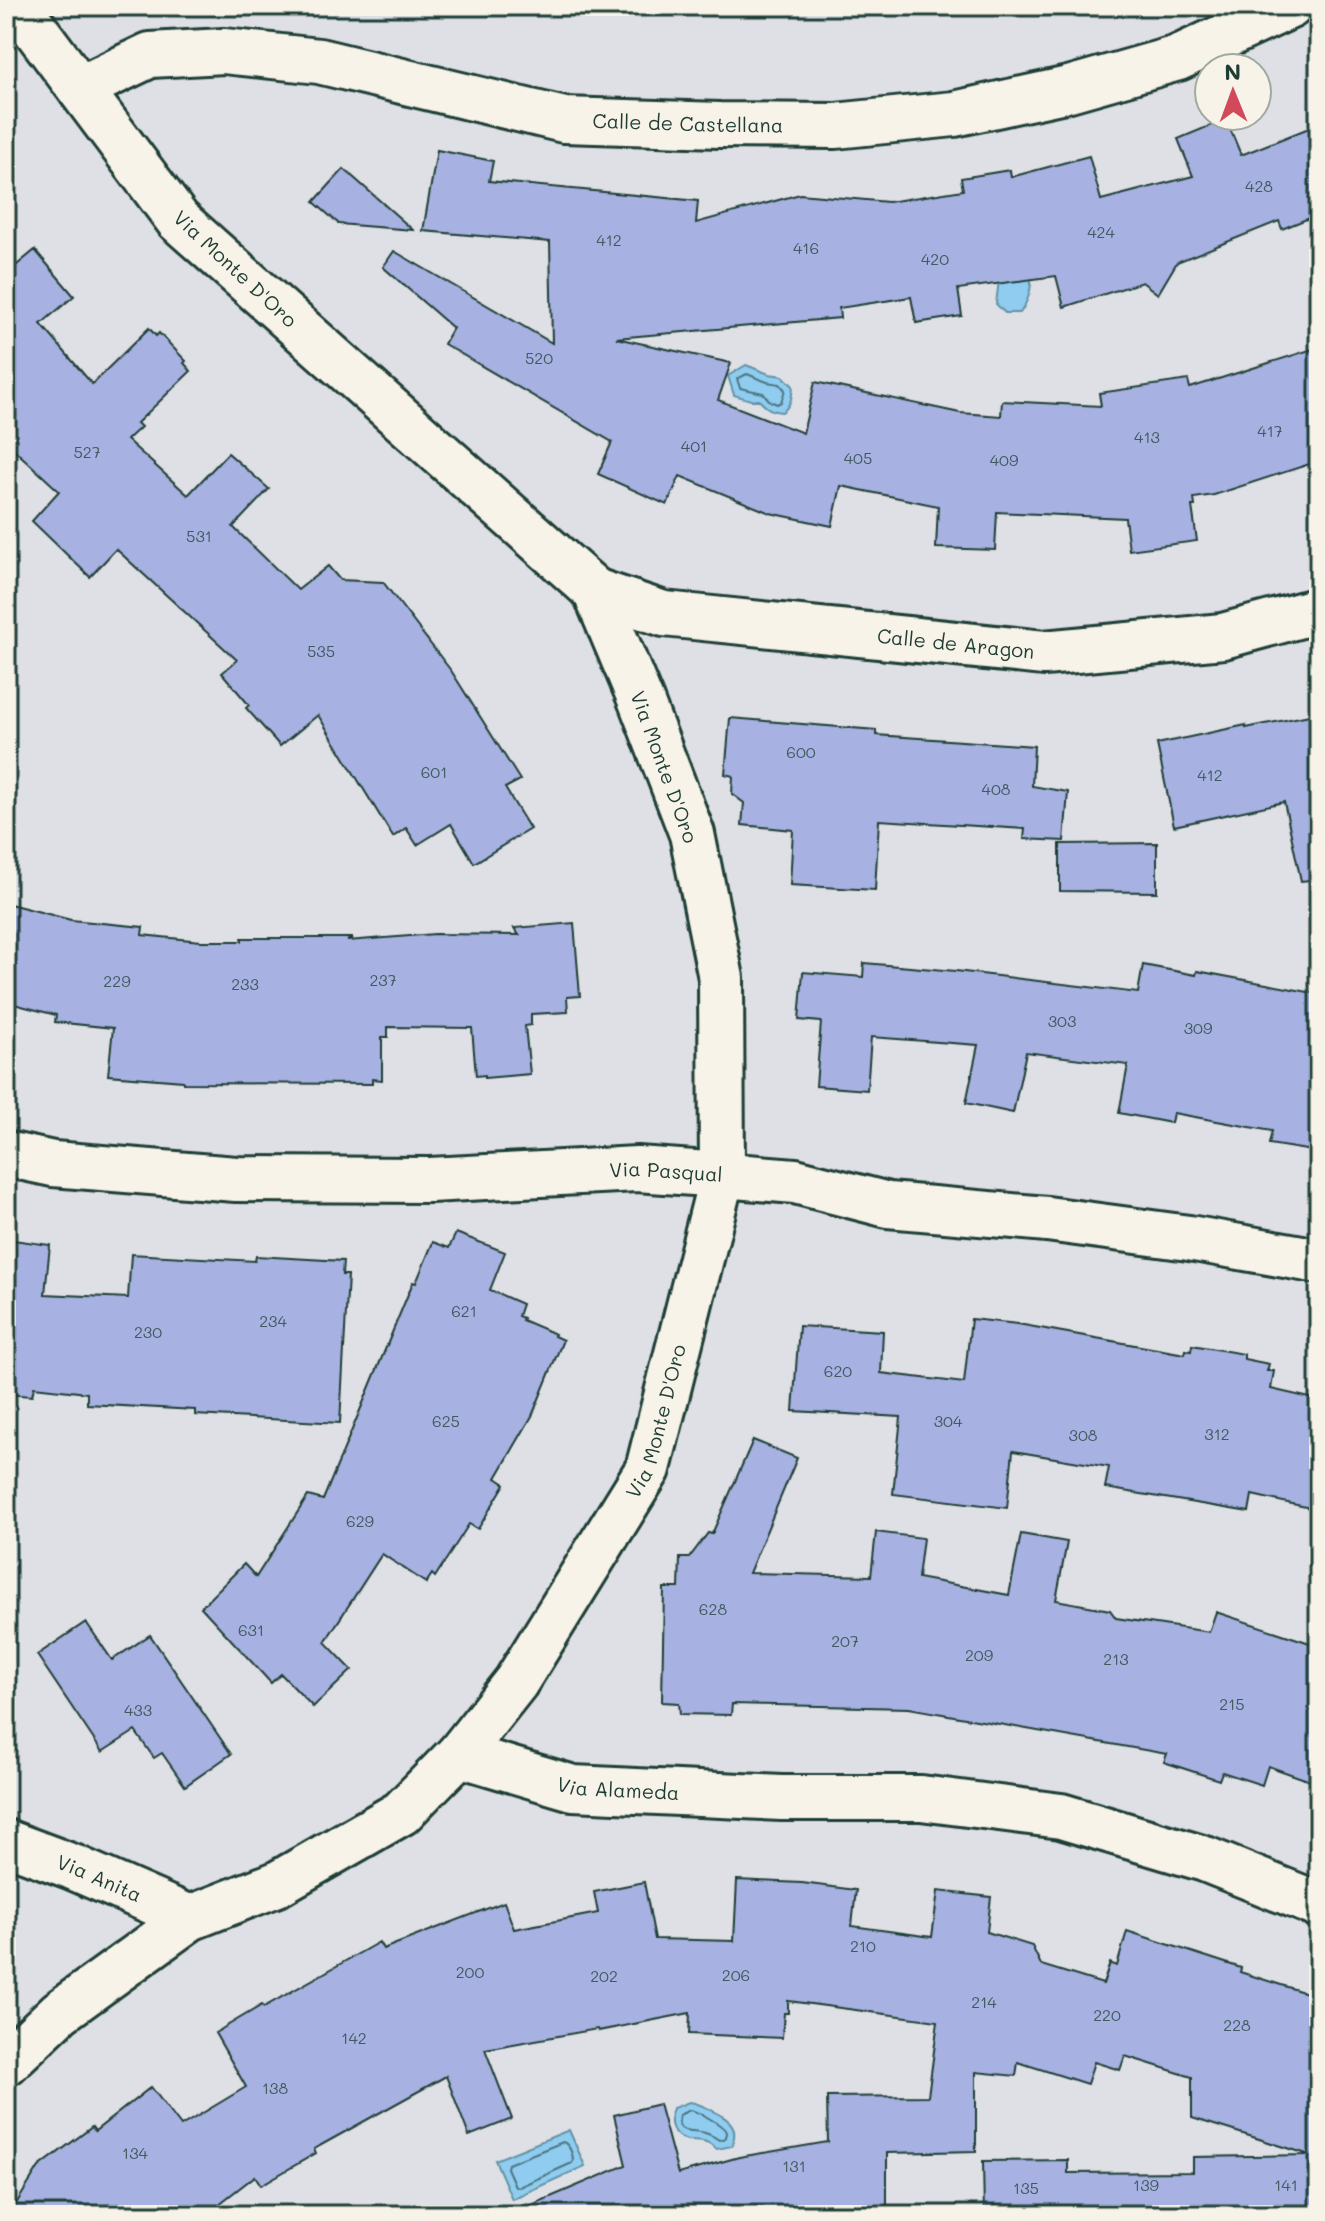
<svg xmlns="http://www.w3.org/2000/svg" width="1325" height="2221" viewBox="0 0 1325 2221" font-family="Mali,sans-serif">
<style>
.water{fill:#8fccf0;stroke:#6293a5;stroke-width:2}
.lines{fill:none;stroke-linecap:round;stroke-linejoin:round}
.shore{stroke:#4c767f;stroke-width:2}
.building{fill:#a7b2e2;stroke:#1f3d34;stroke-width:2}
.minor-casing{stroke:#1f3d34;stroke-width:50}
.tertiary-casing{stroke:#1f3d34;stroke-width:50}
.minor{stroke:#f7f3e8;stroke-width:44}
.tertiary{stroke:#f7f3e8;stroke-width:44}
.labels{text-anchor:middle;stroke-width:6;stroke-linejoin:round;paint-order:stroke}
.number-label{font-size:16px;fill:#415a60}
.street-label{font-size:20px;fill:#1f3d34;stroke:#f7f3e8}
</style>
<rect width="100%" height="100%" fill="#dfe0e6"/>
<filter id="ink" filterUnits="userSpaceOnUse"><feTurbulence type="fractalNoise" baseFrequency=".0125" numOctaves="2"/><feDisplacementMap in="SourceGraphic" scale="16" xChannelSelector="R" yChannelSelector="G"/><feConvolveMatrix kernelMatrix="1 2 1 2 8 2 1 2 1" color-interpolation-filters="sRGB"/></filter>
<g filter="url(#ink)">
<g class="water">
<path d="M1031 266C1032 285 1031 297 1020 313H1005L996 304 1000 272Z"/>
<path d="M746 365 769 374 783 376 793 386C792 397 791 406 782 412 771 411 766 408 759 400H751L734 395 728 376Z"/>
<path d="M689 2102C699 2103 727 2116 732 2125 736 2132 734 2139 732 2146L717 2149C713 2146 710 2143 706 2142 699 2139 693 2141 687 2140 671 2136 668 2122 673 2108Z"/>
<polygon points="569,2130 585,2166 512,2199 495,2160"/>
</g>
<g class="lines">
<g class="shore">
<polygon points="747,374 767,382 780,384 785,390 781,402 777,404 770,401 763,393 740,388 737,379"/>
<path d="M690 2110C698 2112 723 2124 726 2132 726 2134 725 2136 725 2138L719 2140C713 2136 708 2133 701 2132 687 2130 676 2133 679 2115Z"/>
<path d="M563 2142C569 2144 575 2157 572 2163L519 2187 515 2186 507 2168 508 2164Z"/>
</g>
</g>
<g class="building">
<polygon points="1226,119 1241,155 1319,124 1319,214 1282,229 1279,221 1177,262 1158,294 1142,282 1064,307 1056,276 958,289 962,316 916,323 911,297 839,308 840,318 616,338 731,363 718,400 803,433 815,382 960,413 1001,416 1002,401 1101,406 1099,393 1188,380 1190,388 1319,347 1319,461 1214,495 1194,498 1195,506 1192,506 1197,541 1129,550 1125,518 997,512 995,550 936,548 938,506 841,486 832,526 770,513 680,476 667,505 598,474 612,442 444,344 453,328 383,267 394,251 552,343 550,242 423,231 437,150 493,161 489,181 698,201 696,223 800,194 888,202 963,190 961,178 1010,170 1011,177 1089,156 1101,200 1193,176 1178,139"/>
<polygon points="344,169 413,230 339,224 314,202"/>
<polygon points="35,250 74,296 41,324 92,384 149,328 156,336 159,333 186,361 184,363 191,371 137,423 141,427 127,440 188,495 228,453 269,489 233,527 298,590 328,566 340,580 383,582 452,672 520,780 505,788 530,829 474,863 451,824 417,845 406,828 393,837 318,715 280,746 246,708 249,705 222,673 237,660 116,549 90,577 32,521 59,491 6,442 6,274"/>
<polygon points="1319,713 1319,879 1301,881 1284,802 1174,826 1157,744 1246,725 1246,728"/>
<polygon points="730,718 876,730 876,735 1034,746 1032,786 1068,792 1064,841 1024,839 1025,829 879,820 875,890 790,885 793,830 742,825 744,803 732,794 733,776 725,774"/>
<polygon points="1157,843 1157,892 1060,891 1060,844"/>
<polygon points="6,903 71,920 143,927 142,935 201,941 242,941 242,938 353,938 347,941 435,934 519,935 514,928 574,923 580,996 567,997 568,1012 531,1014 531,1025 525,1026 530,1074 485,1078 485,1075 476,1076 472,1028 388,1027 388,1037 382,1037 382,1080 372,1079 372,1084 183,1083 183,1081 108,1075 113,1028 55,1022 56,1015 6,1002"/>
<polygon points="864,963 956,971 1138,993 1143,965 1196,975 1197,971 1319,994 1319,1152 1269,1144 1272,1131 1173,1113 1171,1123 1119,1113 1128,1065 1026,1052 1013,1113 966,1103 978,1045 871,1037 867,1090 816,1086 821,1022 799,1020 803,972 863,977"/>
<polygon points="456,1233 505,1252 490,1290 522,1304 518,1316 523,1318 522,1320 555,1334 554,1336 563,1340 532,1416 496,1478 505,1484 478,1529 469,1524 435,1577 432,1574 426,1583 382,1554 325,1642 352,1670 313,1707 281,1674 271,1683 201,1607 244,1564 256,1577 308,1496 323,1500 413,1282 416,1283 433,1242 449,1248"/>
<polygon points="6,1239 50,1245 45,1294 128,1298 131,1254 255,1261 256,1256 343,1261 342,1275 348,1275 340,1423 195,1415 195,1410 87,1404 87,1393 34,1387 32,1396 6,1394"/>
<polygon points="971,1319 1018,1324 1185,1354 1186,1350 1191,1351 1192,1345 1244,1354 1244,1359 1269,1364 1267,1371 1274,1371 1271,1389 1319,1400 1319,1510 1252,1495 1249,1512 1105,1488 1109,1467 1013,1451 1007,1508 893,1494 901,1417 793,1411 799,1326 883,1331 881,1373 964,1383"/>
<polygon points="753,1440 797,1458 749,1573 871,1576 876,1532 923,1538 918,1578 1009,1595 1021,1534 1067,1542 1056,1600 1110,1610 1116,1618 1209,1632 1216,1612 1319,1646 1319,1784 1268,1766 1262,1785 1222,1772 1219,1780 1164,1762 1167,1754 909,1708 732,1704 731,1715 680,1714 679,1703 662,1702 664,1588 679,1588 680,1558 689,1558 708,1533 712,1534"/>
<polygon points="86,1622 112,1660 150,1635 231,1754 185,1786 162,1753 154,1758 135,1731 102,1752 37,1655"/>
<polygon points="737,1880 802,1883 856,1890 852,1926 932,1937 938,1891 991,1897 987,1932 1032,1946 1041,1965 1103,1984 1110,1963 1117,1966 1127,1931 1241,1968 1240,1972 1319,1997 1319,2215 984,2215 983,2161 1068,2160 1068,2173 1193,2172 1193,2157 1310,2155 1192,2118 1192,2077 1125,2056 1120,2070 1094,2062 1087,2084 1018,2062 1016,2076 976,2072 976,2151 887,2153 887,2215 508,2215 626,2165 614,2115 659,2104 678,2174 739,2157 828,2142 827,2097 928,2096 938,2021 788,2001 788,2013 784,2013 782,2038 689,2034 690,2013 598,2031 597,2029 485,2049 512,2119 469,2136 446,2076 314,2149 316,2153 261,2185 255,2176 205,2215 9,2215 39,2167 92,2127 95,2131 151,2087 181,2126 246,2087 215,2033 262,2005 264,2007 379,1942 383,1949 504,1902 514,1929 598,1913 594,1892 644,1882 655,1939 734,1941"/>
</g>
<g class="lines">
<g class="minor-casing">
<g id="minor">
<path id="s1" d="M81 88 150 55 224 51 319 61 564 120 720 125 835 126 954 114 1069 89 1178 58 1290 6"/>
<path id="s2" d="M595 591 664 614 1044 653 1223 636 1319 610"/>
<path id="s3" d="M6 1154 53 1164 236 1179 430 1180 637 1169 722 1175 795 1181 888 1205 1047 1219 1189 1238 1319 1261"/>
<path id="s4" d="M459 1754 573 1788 782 1798H921L1061 1816 1205 1859 1319 1905"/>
<path id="s5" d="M6 1842 73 1867 190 1918"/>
</g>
</g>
<g class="tertiary-casing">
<g id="tertiary">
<path id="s6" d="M6 2063 60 2012 190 1918 277 1884 401 1813 459 1754 516 1682 648 1469 722 1175 721 978 692 834 641 701 595 591 178 220 18 6"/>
</g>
</g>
<use href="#minor" class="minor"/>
<use href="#tertiary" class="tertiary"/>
</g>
</g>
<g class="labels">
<g class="number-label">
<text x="1259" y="192">428</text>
<text x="1101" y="238">424</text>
<text x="609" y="246">412</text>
<text x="806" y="254">416</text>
<text x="935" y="265">420</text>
<text x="539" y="364">520</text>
<text x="1270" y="437">417</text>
<text x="1147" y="443">413</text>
<text x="694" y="452">401</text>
<text x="87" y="458">527</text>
<text x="858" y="464">405</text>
<text x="1004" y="466">409</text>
<text x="199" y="542">531</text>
<text x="321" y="657">535</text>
<text x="801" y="758">600</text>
<text x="434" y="778">601</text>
<text x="1210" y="781">412</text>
<text x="996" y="795">408</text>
<text x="383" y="986">237</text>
<text x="117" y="987">229</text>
<text x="245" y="990">233</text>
<text x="1062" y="1027">303</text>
<text x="1198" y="1034">309</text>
<text x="464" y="1317">621</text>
<text x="273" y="1327">234</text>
<text x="148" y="1338">230</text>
<text x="838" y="1377">620</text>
<text x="446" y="1427">625</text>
<text x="948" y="1427">304</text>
<text x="1217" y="1440">312</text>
<text x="1083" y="1441">308</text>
<text x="360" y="1527">629</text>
<text x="713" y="1615">628</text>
<text x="251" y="1636">631</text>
<text x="845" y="1647">207</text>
<text x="979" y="1661">209</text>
<text x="1116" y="1665">213</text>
<text x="1232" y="1710">215</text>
<text x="138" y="1716">433</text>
<text x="863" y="1952">210</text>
<text x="470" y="1978">200</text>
<text x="736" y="1981">206</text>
<text x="604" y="1982">202</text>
<text x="984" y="2008">214</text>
<text x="1107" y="2021">220</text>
<text x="1237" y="2031">228</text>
<text x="354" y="2044">142</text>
<text x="275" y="2094">138</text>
<text x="135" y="2159">134</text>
<text x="794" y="2172">131</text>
<text x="1146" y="2191">139</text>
<text x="1286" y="2191">141</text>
<text x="1026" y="2194">135</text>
</g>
<g class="street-label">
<text dy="7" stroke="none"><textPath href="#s1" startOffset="622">Calle de Castellana</textPath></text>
<text transform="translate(235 269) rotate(43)" y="7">Via Monte D'Oro</text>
<text dy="7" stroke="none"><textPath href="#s2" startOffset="366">Calle de Aragon</textPath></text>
<text transform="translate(664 767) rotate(70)" y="7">Via Monte D'Oro</text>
<text dy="7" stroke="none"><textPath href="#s3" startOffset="662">Via Pasqual</textPath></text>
<text dy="7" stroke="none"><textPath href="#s6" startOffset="944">Via Monte D'Oro</textPath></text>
<text dy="7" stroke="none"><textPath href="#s4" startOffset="164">Via Alameda</textPath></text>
<text dy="7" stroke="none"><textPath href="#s5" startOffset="100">Via Anita</textPath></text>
</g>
</g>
<rect width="1325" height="2221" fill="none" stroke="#f7f3e8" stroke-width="32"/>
<rect x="16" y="16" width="1293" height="2189" fill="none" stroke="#1f3d34" stroke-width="3" filter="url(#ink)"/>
<g transform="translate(1233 92) rotate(359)"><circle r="38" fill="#f7f3e8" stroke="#a1aaa0" stroke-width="2"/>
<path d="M0-6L14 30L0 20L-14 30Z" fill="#d1495b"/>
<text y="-12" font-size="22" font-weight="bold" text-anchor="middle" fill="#1f3d34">N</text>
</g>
</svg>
